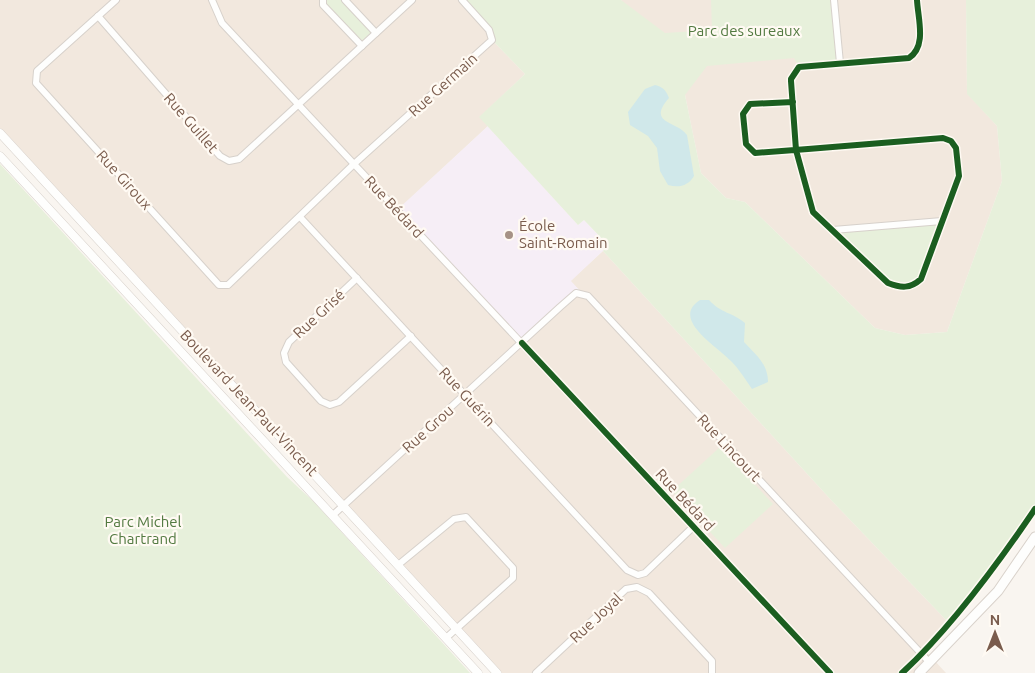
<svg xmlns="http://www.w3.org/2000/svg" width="1035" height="673" viewBox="0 0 1035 673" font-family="Ubuntu,sans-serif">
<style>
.residential{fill:#f2e8de}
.education{fill:#f6eef6}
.green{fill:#e7f0db}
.water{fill:#d0e8ea}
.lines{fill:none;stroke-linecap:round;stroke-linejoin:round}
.minor-casing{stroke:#d7d1cb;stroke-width:8}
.tertiary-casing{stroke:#d7d1cb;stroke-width:9}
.secondary-casing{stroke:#d9d2cb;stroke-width:11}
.minor{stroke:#fefefd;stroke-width:6}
.tertiary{stroke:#fefefd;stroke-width:8}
.secondary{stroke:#fefefd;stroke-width:9}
.cycleway-casing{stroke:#fffaf3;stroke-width:9}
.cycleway{stroke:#1b5e20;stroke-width:6}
.poi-dot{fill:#a69286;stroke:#fffaf3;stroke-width:2}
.labels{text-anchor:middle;stroke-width:4.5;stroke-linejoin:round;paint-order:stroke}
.park-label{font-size:15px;fill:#537a41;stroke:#fffaf3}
.street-label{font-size:15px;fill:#7a5c4d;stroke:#fffaf3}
.poi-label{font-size:15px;fill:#7a5c4d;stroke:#fffaf3;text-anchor:start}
</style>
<rect width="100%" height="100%" fill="#f9f5f0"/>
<g class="residential">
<polygon points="0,0 462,0 489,30 492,40 525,74 480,117 488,126 398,210 581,292 570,281 603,251 832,501 948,622 922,647 946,673 502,673 0,128"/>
<polygon points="621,0 966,0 967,93 997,126 1002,181 947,332 905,335 875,328 745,202 726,198 701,173 685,95"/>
</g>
<polygon class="education" points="488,126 578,225 584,220 608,246 571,281 582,293 576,293 522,343 397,210"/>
<g class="green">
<polygon points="323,0 345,0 376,33 362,46 323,5"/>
<polygon points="462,0 621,0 665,33 712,30 711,0 834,0 840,63 799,67 794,58 707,66 685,95 701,173 726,198 745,202 875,328 905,335 947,332 1002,181 997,126 967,94 966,0 1035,0 1035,505 1002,553 948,622 832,501 603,251 608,245 584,220 578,225 479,117 525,74 492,40 489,30"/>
<polygon points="0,164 287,477 314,502 470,673 0,673"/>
<polygon points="942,221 921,279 913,286 888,283 833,230"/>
<polygon points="720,447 773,504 725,548 672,491"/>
</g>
<g class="water">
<path d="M655 85C663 87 666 90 669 98 646 124 678 121 687 135L694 176C688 186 679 188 668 185L660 171 657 148 648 136 630 125 628 112 645 89Z"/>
<path d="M700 300H709C722 314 732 312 745 323L744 342C756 355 768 364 768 382L752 389C745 379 739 369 731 361 717 346 670 319 700 300Z"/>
</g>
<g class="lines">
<g class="minor-casing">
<g id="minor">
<polyline points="116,0 37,71 36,83 219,285 228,285 354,164 492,40 489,30 462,0"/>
<polyline points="212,0 222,23 830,673"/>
<polyline points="323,0 323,5 362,46"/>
<polyline points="345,0 376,33"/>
<polyline points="834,0 840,63"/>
<polyline points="98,16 220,156 229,161 239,159 412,0"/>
<path d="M793 102 750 104 743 114 746 144 755 153 808 149 943 138 951 141 956 148 959 176 921 279C910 289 901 288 888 283L813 212 796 150 791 81V79L799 67 909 58C927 46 918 19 917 0"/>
<polyline points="300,217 627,570 638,575 645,573 693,527"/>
<polyline points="833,230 942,221"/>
<polyline points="357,278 289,342 284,353 286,362 321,401 330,405 339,402 411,336"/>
<polyline points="333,515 560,307 576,293 588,296 930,663"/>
<polyline points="398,565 454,519 466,517 513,568 513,578 446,638"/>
<polyline points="536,673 626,589 637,587 649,593 712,661 712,673"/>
</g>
</g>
<g class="tertiary-casing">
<g id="tertiary">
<polyline points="0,133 497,673"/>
<polyline points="0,156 478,673"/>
</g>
</g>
<g class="secondary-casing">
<polyline id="secondary" points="919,673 998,591 1035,537"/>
</g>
<use href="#minor" class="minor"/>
<use href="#tertiary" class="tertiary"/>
<use href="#secondary" class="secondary"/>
<g class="cycleway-casing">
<g id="cycleway">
<path d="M793 102 750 104 743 114 746 144 755 153 808 149 943 138 951 141 956 148 959 176 921 279C910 289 901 288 888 283L813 212 796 150 791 81V79L799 67 909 58C927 46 918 19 917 0"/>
<polyline points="522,343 830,673"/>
<path d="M902 673C951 628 997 565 1035 509"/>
</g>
</g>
<use href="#cycleway" class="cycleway"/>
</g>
<circle class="poi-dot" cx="509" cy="235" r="5"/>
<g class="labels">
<g class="park-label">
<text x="744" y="36">Parc des sureaux</text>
<text x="143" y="527">Parc Michel<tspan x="143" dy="17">Chartrand</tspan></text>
</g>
<g class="street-label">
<text transform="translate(443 85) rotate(-42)" y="5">Rue Germain</text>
<text transform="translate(191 123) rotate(49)" y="5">Rue Guillet</text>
<text transform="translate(124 180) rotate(48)" y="5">Rue Giroux</text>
<text transform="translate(394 207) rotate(47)" y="5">Rue Bédard</text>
<text transform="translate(319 314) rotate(-43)" y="5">Rue Grisé</text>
<text transform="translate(467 397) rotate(47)" y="5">Rue Guérin</text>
<text transform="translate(249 403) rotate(47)" y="5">Boulevard Jean-Paul-Vincent</text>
<text transform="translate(428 429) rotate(-42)" y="5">Rue Grou</text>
<text transform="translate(729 448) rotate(47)" y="5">Rue Lincourt</text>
<text transform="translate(685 500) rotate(47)" y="5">Rue Bédard</text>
<text transform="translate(596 618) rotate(-43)" y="5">Rue Joyal</text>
</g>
<g class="poi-label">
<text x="519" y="231">École<tspan x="519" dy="17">Saint-Romain</tspan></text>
</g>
</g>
<g transform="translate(995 633)" stroke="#fffaf3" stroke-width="4" paint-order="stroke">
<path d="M0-4L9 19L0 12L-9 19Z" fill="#7a5c4d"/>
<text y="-8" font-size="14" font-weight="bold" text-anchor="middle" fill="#7a5c4d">N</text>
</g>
</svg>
